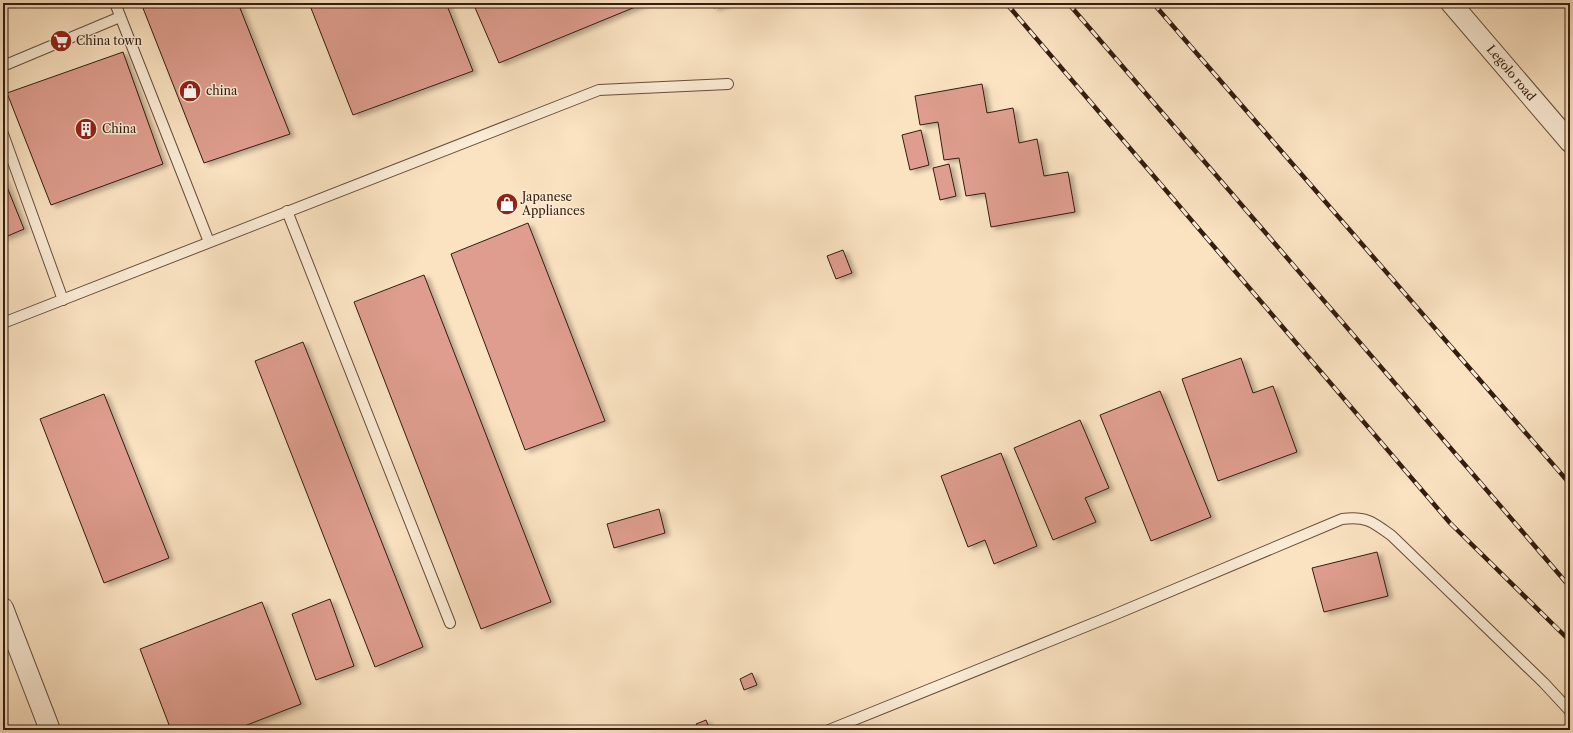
<svg xmlns="http://www.w3.org/2000/svg" width="1573" height="733" viewBox="0 0 1573 733" font-family="'Libre Caslon Text',serif">
<style>
.building{fill:#de9d8e;stroke:#341d0e;filter:url(#shadow)}
.lines{fill:none;stroke-linecap:round;stroke-linejoin:round}
.service-casing{stroke:#664e3b;stroke-width:12}
.minor-casing{stroke:#664e3b;stroke-width:22}
.service{stroke:#fcedd7;stroke-width:10}
.minor{stroke:#fcedd7;stroke-width:20}
.rail-casing{stroke:#341d0e;stroke-width:4.5}
.rail{stroke:#fcedd7;stroke-width:3;stroke-dasharray:9;stroke-linecap:butt}
.labels{text-anchor:middle;stroke-width:3;stroke-linejoin:round;paint-order:stroke}
.poi-label{font-size:12px;fill:#341d0e;stroke:#fcedd7;text-anchor:start}
.street-label{font-size:12px;fill:#341d0e;stroke:#fcedd7}
</style>
<defs>
<filter id="shadow"><feDropShadow dx="4.5" dy="2.5" stdDeviation="2" flood-color="#0004"/></filter>
</defs>
<rect width="100%" height="100%" fill="#fbe3c2"/>
<filter id="stains"><feTurbulence type="fractalNoise" baseFrequency=".005" numOctaves="4"/><feColorMatrix values="0 0 0 0 .2 0 0 0 0 .09 0 0 0 0 .02 0 0 0 .5 -.17"/></filter>
<radialGradient id="worn" r=".72"><stop offset=".6" stop-color="#630" stop-opacity="0"/><stop offset="1" stop-color="#630" stop-opacity=".3"/></radialGradient>
<g class="building">
<polygon points="141,3 238,3 290,134 204,163"/>
<polygon points="309,3 446,3 473,71 353,115"/>
<polygon points="473,3 645,3 499,63"/>
<polygon points="712,3 728,3 714,8"/>
<polygon points="123,52 163,164 51,205 7,93"/>
<polygon points="982,84 987,113 1013,108 1019,143 1037,139 1044,176 1068,172 1075,212 991,227 985,193 966,196 959,158 944,160 938,122 920,125 915,96"/>
<polygon points="921,130 929,165 910,170 902,135"/>
<polygon points="949,164 956,196 940,200 933,168"/>
<polygon points="3,177 24,229 3,238"/>
<polygon points="528,223 605,421 525,450 451,254"/>
<polygon points="843,250 852,273 836,279 827,256"/>
<polygon points="424,275 551,602 481,629 354,302"/>
<polygon points="303,342 423,647 375,667 255,361"/>
<polygon points="1241,358 1253,393 1273,386 1297,452 1218,481 1182,379"/>
<polygon points="1160,391 1211,517 1151,541 1100,415"/>
<polygon points="104,394 169,558 104,583 40,419"/>
<polygon points="1080,420 1109,488 1085,498 1096,522 1053,540 1014,448"/>
<polygon points="1001,453 1037,546 994,564 985,540 968,547 941,476"/>
<polygon points="659,509 665,533 614,548 607,524"/>
<polygon points="1377,552 1388,596 1324,612 1312,568"/>
<polygon points="330,599 354,666 316,680 292,614"/>
<polygon points="262,602 301,704 234,730 171,730 140,649"/>
<polygon points="752,673 757,685 744,690 740,679"/>
<polygon points="706,720 710,730 699,730 696,724"/>
</g>
<g class="lines">
<g class="service-casing">
<g id="service">
<polyline points="115,3 209,242"/>
<polyline points="3,66 120,17"/>
<polyline points="3,134 63,300"/>
<polyline points="287,211 450,623"/>
<polyline points="3,323 599,90 728,84"/>
<path d="M829 730 1109 617 1342 519C1367 516 1373 522 1392 536L1544 683 1570 711"/>
</g>
</g>
<g class="minor-casing">
<g id="minor">
<polyline points="1451,3 1570,142"/>
<polyline points="3,608 50,730"/>
</g>
</g>
<use href="#service" class="service"/>
<use href="#minor" class="minor"/>
<g class="rail-casing">
<g id="rail">
<polyline points="1006,3 1450,523 1570,641"/>
<polyline points="1068,3 1570,587"/>
<polyline points="1153,3 1570,484"/>
</g>
</g>
<use href="#rail" class="rail"/>
</g>
<defs>
<g id="supermarket-disc" transform="scale(1.15)"><circle r="9.5" fill="#8f2418" stroke="#fcedd7"/><path d="M-6-5.5h2.5l.6 2H6L4.5 2H-2.5L-4.4-4H-6ZM-1.5 3.2a1.3 1.3 0 1 0 .1 0ZM3 3.2a1.3 1.3 0 1 0 .1 0Z" fill="#fff"/></g>
<g id="shop-disc" transform="scale(1.15)"><circle r="9.5" fill="#8f2418" stroke="#fcedd7"/><path d="M-5-2.5h2.3a2.7 3.5 0 0 1 5.4 0H5L5.5 6h-11ZM-1.5-2.5h3a1.5 2.3 0 0 0-3 0Z" fill="#fff"/></g>
<g id="building-disc" transform="scale(1.15)"><circle r="9.5" fill="#8f2418" stroke="#fcedd7"/><path d="M-4-6H4V6H1V3H-1V6H-4ZM-2.5-4.3h1.7v1.8h-1.7ZM.8-4.3h1.7v1.8H.8ZM-2.5-1h1.7V.8h-1.7ZM.8-1h1.7V.8H.8Z" fill="#fff"/></g>
</defs>
<g fill-rule="evenodd">
<use href="#supermarket-disc" x="61" y="41"/>
<use href="#shop-disc" x="190" y="91"/>
<use href="#building-disc" x="86" y="129"/>
<use href="#shop-disc" x="507" y="204"/>
</g>
<g class="labels">
<g class="poi-label">
<text x="76" y="45">China town</text>
<text x="206" y="95">china</text>
<text x="102" y="133">China</text>
<text x="522" y="201">Japanese<tspan x="522" dy="14">Appliances</tspan></text>
</g>
<g class="street-label">
<text transform="translate(1511 73) rotate(50)" y="4">Legolo road</text>
</g>
</g>
<rect width="1573" height="733" fill="none" stroke="#fbe3c2" stroke-width="16"/>
<rect x="4" y="4" width="1565" height="725" fill="none" stroke="#341d0e" stroke-width="2"/>
<rect x="8" y="8" width="1557" height="717" fill="none" stroke="#341d0e"/>
<rect width="100%" height="100%" filter="url(#stains)"/>
<rect width="100%" height="100%" fill="url(#worn)"/>
</svg>
